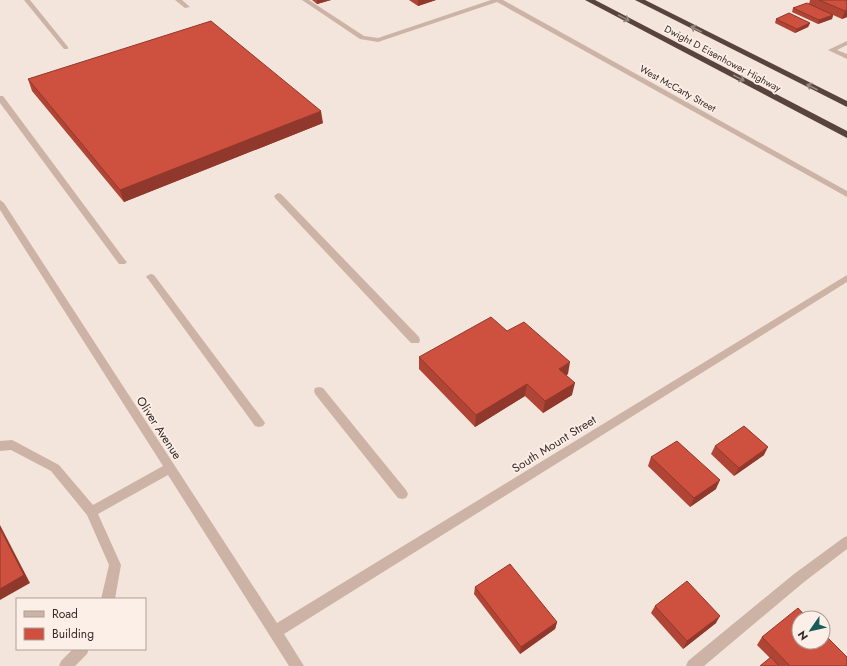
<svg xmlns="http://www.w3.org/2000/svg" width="847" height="666" viewBox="0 0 847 666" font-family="Jost,sans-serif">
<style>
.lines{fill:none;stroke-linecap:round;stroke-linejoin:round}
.minor{fill:#ccb3a6;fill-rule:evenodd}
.highway{fill:#59433e;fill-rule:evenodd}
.wall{fill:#b14535}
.shaded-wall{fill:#90382b}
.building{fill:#ce503e;stroke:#90382b}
.oneway{stroke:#9a8882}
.labels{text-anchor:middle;stroke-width:3.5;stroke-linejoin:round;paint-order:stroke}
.far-street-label{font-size:10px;fill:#382a27;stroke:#fbefe7}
.street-label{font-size:12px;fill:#382a27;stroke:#fbefe7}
</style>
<rect width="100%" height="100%" fill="#f3e5db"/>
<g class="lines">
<g class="minor">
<polygon points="24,0 30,0 68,47 68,49 64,49"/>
<polygon points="175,0 182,0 190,7 185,8"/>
<polygon points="302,0 309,0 364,36 378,38 491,0 503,0 847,191 847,197 497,2 378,42 360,39"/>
<polygon points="847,41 847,45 837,50 847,54 847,59 828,50"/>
<polygon points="0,96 3,96 125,260 127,262 125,264 119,264 0,103"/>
<polygon points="278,193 281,194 419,337 420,340 419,343 411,343 275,198 274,196"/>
<polygon points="0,200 4,203 277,623 847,275 847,282 284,634 304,666 289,666 168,475 98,514 121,565 115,599 101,599 109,565 87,515 51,471 11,450 0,451 0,441 12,440 16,442 59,465 93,505 163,466 0,210"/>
<polygon points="151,274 154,275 263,420 265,423 263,426 259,427 255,426 148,279 146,277 148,275"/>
<polygon points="319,387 323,388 406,490 408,494 406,498 402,499 398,498 315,394 314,391 315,388"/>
<polygon points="847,536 847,549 804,582 704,666 686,666 688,661 794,574 843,538"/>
<polygon points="73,649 89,649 87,654 75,666 59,666 61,661"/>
</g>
<g class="highway">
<polygon points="585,0 595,0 847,131 847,138"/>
<polygon points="635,0 645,0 847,101 847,107"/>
</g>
</g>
<g class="wall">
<polygon points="312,0 331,0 317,4"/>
<polygon points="409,0 436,0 418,6"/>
<polygon points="810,0 847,0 847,17 842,19 833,15 832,19 818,24 792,12 793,8 809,4"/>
<polygon points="776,19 810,23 808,27 795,33 775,23"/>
<polygon points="28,79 323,123 124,202 32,91"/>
<polygon points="507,331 568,374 566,375 572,395 543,413 525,396 475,427 419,369 419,357"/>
<polygon points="715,446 764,455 734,476 711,454"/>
<polygon points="651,457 716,489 690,507 648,466"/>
<polygon points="475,587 557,622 555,629 520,654 474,594"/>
<polygon points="655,606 716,623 683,649 651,613"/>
<polygon points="762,637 847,666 760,666 770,658 757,645"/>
</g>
<g class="shaded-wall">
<polygon points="317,0 331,0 317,4"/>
<polygon points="418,0 436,0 418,6"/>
<polygon points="847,10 847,17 842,19 845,11"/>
<polygon points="833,15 832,19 818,24 819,20"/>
<polygon points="810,23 808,27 795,33 797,29"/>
<polygon points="321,111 323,123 124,202 120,190"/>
<polygon points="570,362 568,374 557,381 559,369"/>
<polygon points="575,383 572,395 543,413 545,401"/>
<polygon points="527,384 525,396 475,427 476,415"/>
<polygon points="768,447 764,455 734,476 739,468"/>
<polygon points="720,480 716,489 690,507 694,498"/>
<polygon points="0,525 30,583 0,600"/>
<polygon points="720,616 716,623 683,649 687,641"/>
<polygon points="557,622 555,629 520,654 521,647"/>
</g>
<g class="building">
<polygon points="819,0 845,0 847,1 847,10 845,11"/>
<polygon points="807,3 833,15 819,20 793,8"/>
<polygon points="789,13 810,23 797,29 776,19"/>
<polygon points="211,21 321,111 120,190 28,79"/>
<polygon points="491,317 507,331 524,322 570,362 559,369 575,383 545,401 527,384 476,415 419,357"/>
<polygon points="744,426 768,447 739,468 715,446"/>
<polygon points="677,441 720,480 694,498 651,457"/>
<polygon points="0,528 24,575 0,589"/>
<polygon points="510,564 557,622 521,647 475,587"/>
<polygon points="687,581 720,616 687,641 655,606"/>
<polygon points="798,608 807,618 799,618 799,642 823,642 823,633 847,657 847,666 790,666 762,637"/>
<polygon points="771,657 779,666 760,666"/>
</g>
<defs><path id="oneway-shaft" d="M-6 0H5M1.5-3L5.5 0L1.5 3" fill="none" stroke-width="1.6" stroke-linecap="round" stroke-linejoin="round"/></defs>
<g class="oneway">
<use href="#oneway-shaft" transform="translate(624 18) rotate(28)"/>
<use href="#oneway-shaft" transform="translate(696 29) rotate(-153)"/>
<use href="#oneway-shaft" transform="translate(739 78) rotate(28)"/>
<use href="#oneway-shaft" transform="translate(812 87) rotate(-153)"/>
</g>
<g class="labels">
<g class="far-street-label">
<text transform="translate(723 58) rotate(28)" y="4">Dwight D Eisenhower Highway</text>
<text transform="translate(678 88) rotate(29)" y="4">West McCarty Street</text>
</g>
<g class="street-label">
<text transform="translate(159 428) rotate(57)" y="4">Oliver Avenue</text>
<text transform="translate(554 444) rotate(-32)" y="4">South Mount Street</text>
</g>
</g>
<rect x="16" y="598" width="130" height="52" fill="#fbefe7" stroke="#ada09a"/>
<rect x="24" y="611" width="20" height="6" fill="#ccb3a6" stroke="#ada09a"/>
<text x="52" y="618" font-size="12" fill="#382a27">Road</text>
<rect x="24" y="628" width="20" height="12" fill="#ce503e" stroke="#ada09a"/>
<text x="52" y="638" font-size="12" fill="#382a27">Building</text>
<g transform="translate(811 630) rotate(236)"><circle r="19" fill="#fbefe7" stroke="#ada09a"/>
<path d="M0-3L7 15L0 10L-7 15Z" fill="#1a5c59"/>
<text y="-6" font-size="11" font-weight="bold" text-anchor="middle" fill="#382a27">N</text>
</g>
</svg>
